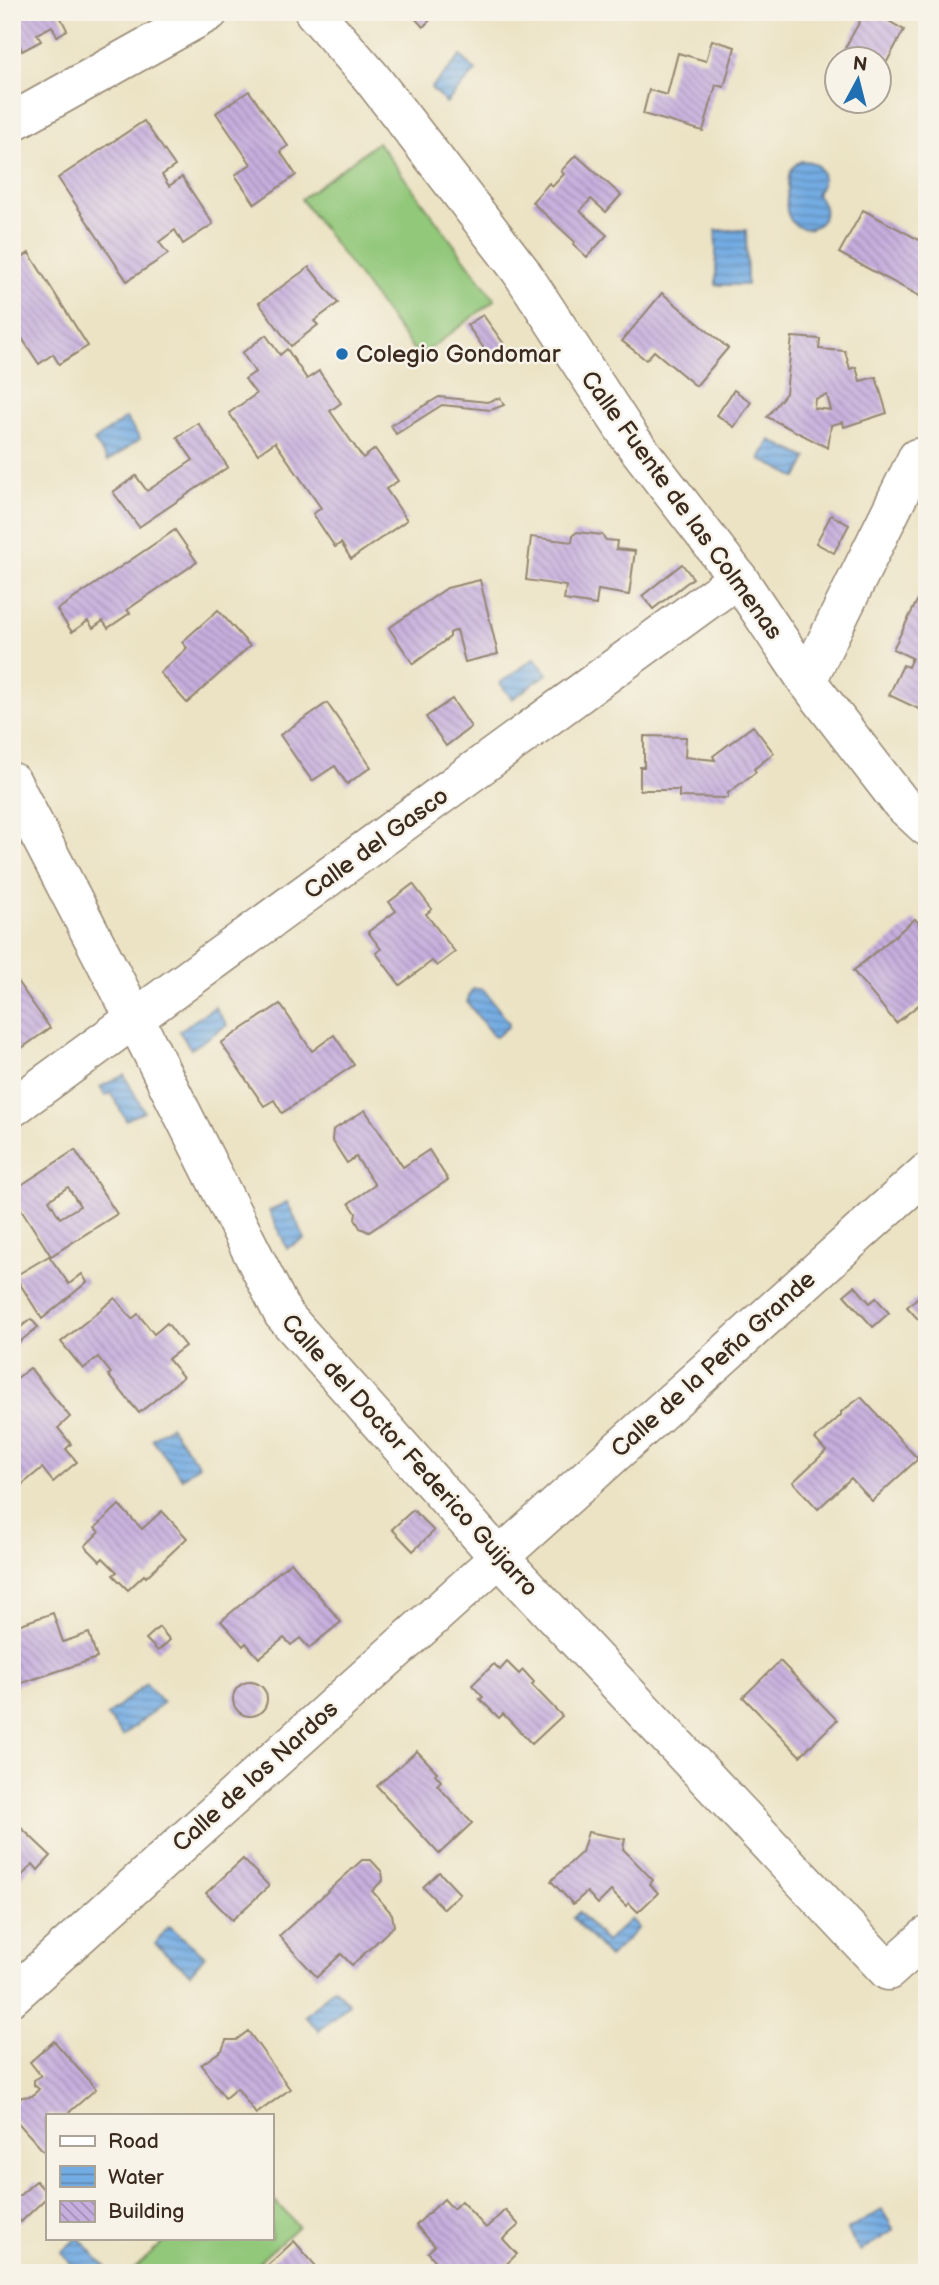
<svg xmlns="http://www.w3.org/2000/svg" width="939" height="2285" viewBox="0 0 939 2285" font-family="'Balsamiq Sans',sans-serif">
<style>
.pitch{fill:#92c87a;stroke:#66794c;stroke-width:2}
.water{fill:url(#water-rules);stroke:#576b80;stroke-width:2}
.building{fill:url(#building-back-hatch);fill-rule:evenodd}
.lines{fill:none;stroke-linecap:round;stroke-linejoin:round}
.street-casing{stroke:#948672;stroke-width:41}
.street{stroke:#fff;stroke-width:38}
.poi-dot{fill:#1f6fb2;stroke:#f7f3e8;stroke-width:2.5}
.labels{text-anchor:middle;stroke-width:5;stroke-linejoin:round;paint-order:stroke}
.poi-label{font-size:24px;fill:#3b2a1e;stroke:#f7f3e8;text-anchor:start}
.street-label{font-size:24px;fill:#3b2a1e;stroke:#f7f3e8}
</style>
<defs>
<pattern id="water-rules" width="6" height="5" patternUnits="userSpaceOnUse" patternTransform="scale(1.75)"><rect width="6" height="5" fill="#73ace3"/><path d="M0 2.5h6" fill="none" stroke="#608cb7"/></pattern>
<pattern id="building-back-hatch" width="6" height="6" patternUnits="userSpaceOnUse" patternTransform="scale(1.75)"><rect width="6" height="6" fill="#c6aede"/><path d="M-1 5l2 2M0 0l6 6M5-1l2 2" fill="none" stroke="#a28eb3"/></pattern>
</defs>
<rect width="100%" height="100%" fill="#f7f3e8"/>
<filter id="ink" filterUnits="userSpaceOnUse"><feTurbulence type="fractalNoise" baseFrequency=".0143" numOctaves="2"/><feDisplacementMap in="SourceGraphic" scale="14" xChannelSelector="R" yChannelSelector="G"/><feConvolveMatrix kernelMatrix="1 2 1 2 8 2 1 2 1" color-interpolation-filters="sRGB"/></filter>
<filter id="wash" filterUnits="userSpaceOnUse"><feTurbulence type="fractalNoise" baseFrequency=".00686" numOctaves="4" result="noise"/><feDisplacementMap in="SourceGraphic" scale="28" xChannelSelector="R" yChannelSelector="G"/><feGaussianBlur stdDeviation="1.57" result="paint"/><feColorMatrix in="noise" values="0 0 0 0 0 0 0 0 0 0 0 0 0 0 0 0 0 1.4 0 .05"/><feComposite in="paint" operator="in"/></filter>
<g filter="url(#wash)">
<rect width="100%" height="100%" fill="#ece3c5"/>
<g class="pitch">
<polygon points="378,142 495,300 419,357 301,199"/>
<polygon points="271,2197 298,2226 247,2273 130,2273 168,2238 271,2238"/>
</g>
<g class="water">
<polygon points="461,56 476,71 446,103 431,88"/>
<path d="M801 161C822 160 829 179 816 194 844 224 795 245 787 211 786 204 787 196 788 189 788 177 789 167 801 161Z"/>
<polygon points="716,230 746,230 747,285 716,285"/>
<polygon points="126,418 140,439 108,461 94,441"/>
<polygon points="770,440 807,458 797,478 760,459"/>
<polygon points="535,658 547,674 512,699 500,683"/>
<polygon points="474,989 483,989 509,1023 508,1027 496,1037 493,1036 467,1002 471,991"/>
<polygon points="215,1007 227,1025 191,1049 179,1031"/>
<polygon points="124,1075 144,1111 126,1120 111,1093 105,1096 100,1087"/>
<polygon points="287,1202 305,1239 287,1248 269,1211"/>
<polygon points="170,1426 199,1465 182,1478 152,1439"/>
<polygon points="146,1684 163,1703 123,1736 107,1716"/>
<polygon points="579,1912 606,1942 631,1919 639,1928 609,1957 573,1918"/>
<polygon points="169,1926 205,1956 190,1974 155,1944"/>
<polygon points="334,1988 349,2004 319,2031 305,2016"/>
<polygon points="882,2210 894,2230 860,2251 847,2230"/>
<polygon points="77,2238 79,2238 110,2272 79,2273 61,2252"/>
</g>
<g id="blocks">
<g class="building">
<polygon points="12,12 58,12 67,30 57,36 52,26 37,34 41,41 22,51 19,44 12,48"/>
<polygon points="417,12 438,12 423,27 413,16"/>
<polygon points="865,12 873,12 904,30 883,69 880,67 880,60 866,60 845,48"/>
<polygon points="712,40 735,47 724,87 716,85 703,131 643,114 649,90 667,95 678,53 706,61"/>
<polygon points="249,91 288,146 280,151 296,175 255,204 235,175 251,164 216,113"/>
<polygon points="144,121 175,166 162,175 169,186 182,177 213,224 183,244 175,230 159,242 168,254 127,281 58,178"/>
<polygon points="576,155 621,195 606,212 591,199 580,211 607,235 587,257 573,244 575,242 532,202 549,183 552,187 564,174 561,171"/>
<polygon points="863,210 927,244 927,300 839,253"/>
<polygon points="29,253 88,346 59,364 53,354 39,364 12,323 12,264"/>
<polygon points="309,267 338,303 314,321 318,325 291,346 259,303"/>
<polygon points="662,293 728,348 696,386 654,351 646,360 622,341"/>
<polygon points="483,315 504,344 489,355 467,325"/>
<polygon points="266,335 280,355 287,349 307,379 319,371 341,403 330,411 363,458 375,449 398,481 386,489 407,520 351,559 341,543 335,547 313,514 321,508 275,442 258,454 229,413 256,394 245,379 255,372 242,353"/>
<path d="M792 337 820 339 819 349 845 351 850 369 856 367 860 381 876 377 887 413 844 427 843 422 831 425 828 448 767 417 786 393ZM827 395 831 410 814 408 815 399Z"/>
<polygon points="734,390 751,402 734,427 717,415"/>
<polygon points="439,397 487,402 500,398 504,405 491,410 442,405 396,434 391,425"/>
<polygon points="198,423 228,467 139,527 113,492 136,476 147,491 193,460 177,437"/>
<polygon points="831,515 849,525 834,553 816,543"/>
<polygon points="175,530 197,562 127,610 130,613 108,628 103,621 93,628 88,621 72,632 57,610"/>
<polygon points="577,532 602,535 606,540 617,541 616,549 635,551 629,595 598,590 596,605 564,600 566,586 526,580 531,537 572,542 573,535"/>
<polygon points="682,564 693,578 653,609 642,596"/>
<polygon points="480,580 498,654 465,662 457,630 450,633 450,637 413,664 389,628 447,588"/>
<polygon points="919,597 927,601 927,713 889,695 903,665 908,667 912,658 893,649"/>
<polygon points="218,610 250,646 187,703 160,673 187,648 182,642"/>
<polygon points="452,699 471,727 446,746 426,717"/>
<polygon points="327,703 371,767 347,784 335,766 312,781 280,735"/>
<polygon points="753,726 774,753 754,769 756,772 728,793 728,798 679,797 679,790 640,790 640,767 644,767 644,736 686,737 685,757 715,760 713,756"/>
<polygon points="413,884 432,909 426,914 455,952 437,966 432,961 400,985 376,953 381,949 368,932 396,911 389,902"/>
<polygon points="915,919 927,933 927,998 896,1023 853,971"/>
<polygon points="12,974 50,1028 12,1055"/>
<polygon points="280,1004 312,1051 334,1035 354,1065 282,1113 274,1100 264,1106 221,1043"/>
<polygon points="365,1110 403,1167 429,1150 448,1180 369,1232 360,1228 355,1219 356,1213 349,1203 375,1185 356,1157 347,1163 332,1140 333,1130"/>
<path d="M75 1150 117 1214 51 1256 12 1195V1191ZM68 1187 80 1206 60 1218 49 1200Z"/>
<polygon points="49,1256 69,1284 82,1274 87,1282 42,1319 15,1276"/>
<polygon points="855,1286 870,1303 876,1298 889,1313 873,1327 844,1295"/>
<polygon points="927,1289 927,1329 907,1307"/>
<polygon points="115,1298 132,1319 138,1314 154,1334 167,1323 185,1346 168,1359 183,1377 139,1413 108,1375 111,1373 98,1357 83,1369 61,1342"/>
<polygon points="31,1319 38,1327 12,1348 12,1334"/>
<polygon points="30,1368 70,1417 58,1428 71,1444 66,1449 77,1462 53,1482 42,1468 19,1487 12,1478 12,1382"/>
<polygon points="861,1397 918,1459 872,1501 851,1478 818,1509 793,1482 826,1451 815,1439 841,1415 841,1412"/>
<polygon points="119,1505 142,1529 162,1511 187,1538 146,1577 144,1575 128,1590 113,1575 117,1572 103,1558 100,1561 85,1546 99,1532 95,1528"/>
<polygon points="413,1510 434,1531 413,1551 392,1529"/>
<polygon points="291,1562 341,1622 309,1648 300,1638 291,1645 284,1638 259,1658 246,1643 243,1646 221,1621"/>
<polygon points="53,1613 63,1642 89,1633 97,1658 19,1684 12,1690 12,1627"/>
<polygon points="159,1627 170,1640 158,1651 146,1639"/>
<polygon points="780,1661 837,1720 800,1756 743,1697"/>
<polygon points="507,1662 519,1674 523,1670 534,1682 532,1685 562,1716 532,1744 503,1714 499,1718 480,1699 483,1697 472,1685 494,1664 500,1670"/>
<circle cx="250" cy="1699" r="17"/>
<polygon points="417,1751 437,1772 435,1774 441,1781 437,1785 472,1823 439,1854 377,1786"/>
<polygon points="12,1819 51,1856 38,1870 33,1864 12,1886"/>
<polygon points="588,1832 625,1839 623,1849 653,1880 650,1884 658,1893 638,1912 629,1903 626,1906 611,1891 598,1904 587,1892 573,1904 551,1881 582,1852"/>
<polygon points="243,1859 269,1886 232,1920 206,1893"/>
<polygon points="362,1860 371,1860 382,1872 383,1880 372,1891 392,1914 394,1926 352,1965 341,1954 317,1977 279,1936"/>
<polygon points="439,1872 460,1894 444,1909 423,1887"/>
<polygon points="248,2031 290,2089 256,2114 237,2088 225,2098 201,2065 222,2050 226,2040 236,2040"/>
<polygon points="54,2041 96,2089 66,2115 47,2115 47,2155 12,2116 12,2106 22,2097 32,2096 39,2089 34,2085 34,2080 41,2076 30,2062"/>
<polygon points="36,2181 47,2193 47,2197 21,2222 12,2212 12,2202"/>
<polygon points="444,2199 453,2209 461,2201 486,2228 505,2210 519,2225 503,2239 517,2254 497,2273 446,2273 428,2252 435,2246 416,2225"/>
<polygon points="294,2241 322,2273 259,2273 280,2254"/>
</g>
</g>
</g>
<g filter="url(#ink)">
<use href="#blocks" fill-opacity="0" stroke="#948672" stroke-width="2"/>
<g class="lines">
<g class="street-casing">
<g id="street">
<polyline points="314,12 371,77 520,270 630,438 738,578 807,681 901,803 927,827"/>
<polyline points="12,122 209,12"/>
<polyline points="807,681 917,458"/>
<polyline points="12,782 135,1019 283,1314 498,1556 888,1971 927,1936"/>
<polyline points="12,1108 738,578"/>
<polyline points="12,1996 927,1172"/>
</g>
</g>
<use href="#street" class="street"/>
</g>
</g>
<circle class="poi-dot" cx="342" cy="354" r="7"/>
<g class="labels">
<g class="poi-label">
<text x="356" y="362">Colegio Gondomar</text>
</g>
<g class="street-label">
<text transform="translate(682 505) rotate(54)" y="8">Calle Fuente de las Colmenas</text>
<text transform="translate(376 843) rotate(-36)" y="8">Calle del Gasco</text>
<text transform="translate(713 1364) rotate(-42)" y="8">Calle de la Peña Grande</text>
<text transform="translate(410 1455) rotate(48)" y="8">Calle del Doctor Federico Guijarro</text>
<text transform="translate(255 1776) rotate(-42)" y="8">Calle de los Nardos</text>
</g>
</g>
<rect width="939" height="2285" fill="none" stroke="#f7f3e8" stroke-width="42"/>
<rect x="46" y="2114" width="228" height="126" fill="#f7f3e8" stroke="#aca397" stroke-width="2"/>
<rect x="60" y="2136" width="35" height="10" fill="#ffffff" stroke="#aca397" stroke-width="2"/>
<text x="108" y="2148" font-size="21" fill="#3b2a1e">Road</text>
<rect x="60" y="2166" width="35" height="21" fill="url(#water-rules)" stroke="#aca397" stroke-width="2"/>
<text x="108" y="2184" font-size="21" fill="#3b2a1e">Water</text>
<rect x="60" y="2201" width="35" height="21" fill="url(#building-back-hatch)" stroke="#aca397" stroke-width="2"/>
<text x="108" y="2218" font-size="21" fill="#3b2a1e">Building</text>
<g transform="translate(858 80) rotate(7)"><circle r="33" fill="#f7f3e8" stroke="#aca397" stroke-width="2"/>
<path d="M0-5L12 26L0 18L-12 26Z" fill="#1f6fb2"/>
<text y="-10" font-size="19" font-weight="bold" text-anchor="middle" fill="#3b2a1e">N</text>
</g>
</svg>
